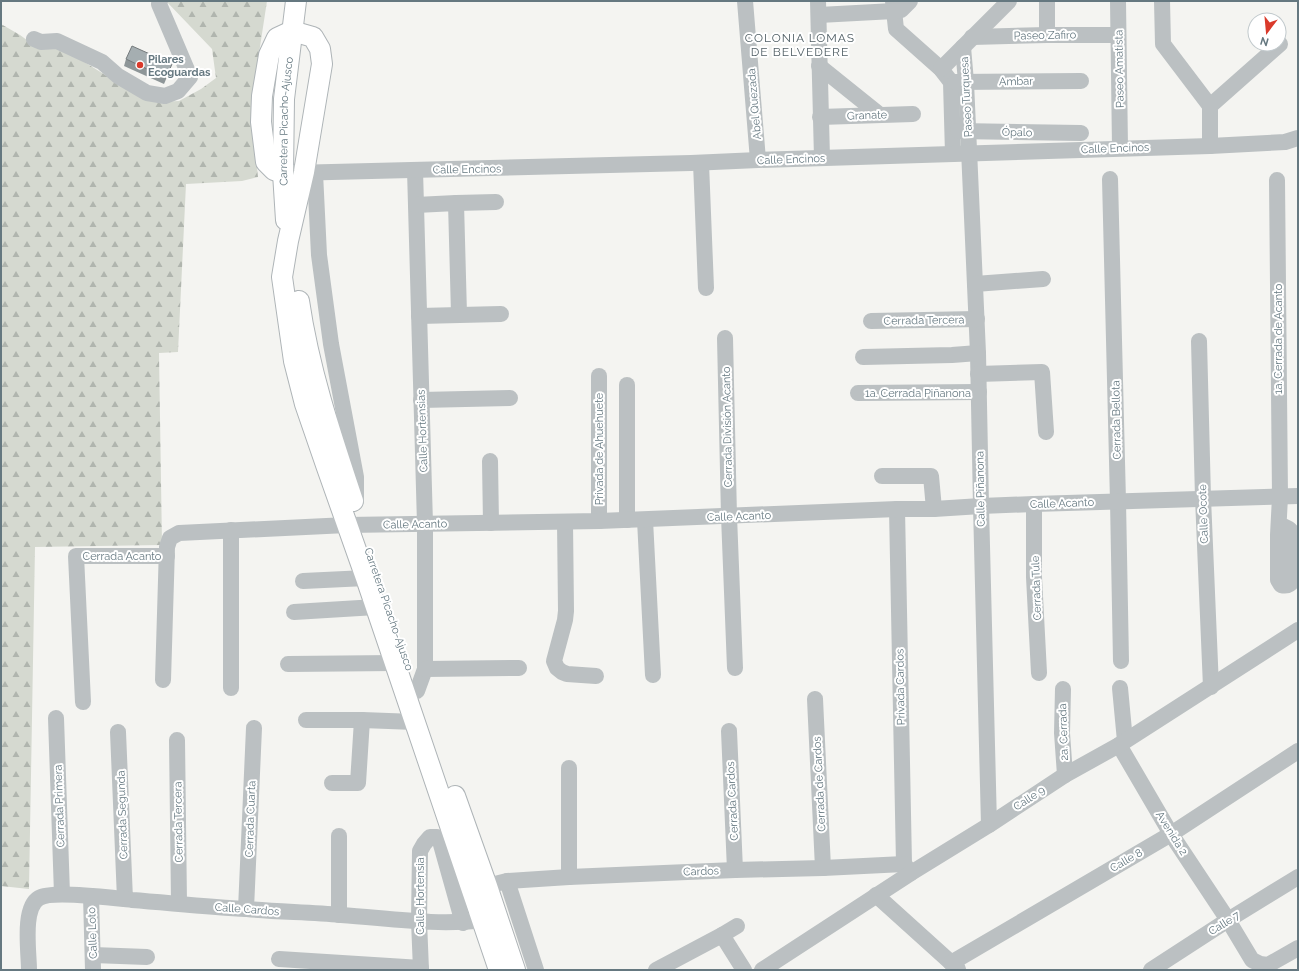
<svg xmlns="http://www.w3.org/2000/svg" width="1299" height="971" viewBox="0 0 1299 971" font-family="Raleway,sans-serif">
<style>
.forest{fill:url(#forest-firs)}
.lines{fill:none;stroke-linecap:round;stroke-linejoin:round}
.major-casing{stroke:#aeb4b7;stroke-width:22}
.minor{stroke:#bbc0c2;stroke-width:16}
.major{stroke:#fff;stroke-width:20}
.wall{fill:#8e9698}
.building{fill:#a5aeb1;stroke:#747a7c}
.poi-dot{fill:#da3a2b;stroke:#fff;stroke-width:1.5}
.labels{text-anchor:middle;stroke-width:4;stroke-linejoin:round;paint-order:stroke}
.street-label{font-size:11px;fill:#657880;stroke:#fff}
.poi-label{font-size:11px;font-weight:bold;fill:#657880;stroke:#fff;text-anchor:start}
.neighbourhood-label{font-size:12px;letter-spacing:1px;fill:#526066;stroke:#fff}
</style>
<defs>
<pattern id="forest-firs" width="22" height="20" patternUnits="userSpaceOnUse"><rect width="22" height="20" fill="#d5d9d0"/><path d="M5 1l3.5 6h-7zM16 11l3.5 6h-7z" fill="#b0b5ae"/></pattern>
</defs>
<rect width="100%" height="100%" fill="#f4f4f1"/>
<polygon class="forest" points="166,1 267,1 254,86 257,168 258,177 242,181 186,184 178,352 159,353 162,545 35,547 29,889 1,886 1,24 20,35 35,46 55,48 78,58 134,93 157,102 179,101 201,89 216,78 212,49"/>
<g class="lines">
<g class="major-casing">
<g id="major">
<polyline points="283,173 274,170 266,162 261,122 262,96 269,55 277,38 292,31 313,37 320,49 322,64 304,172 288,241 282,277 294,361 305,404 326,465 366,578 499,970"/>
<path id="s1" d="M286 220 283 173 284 99 296 1"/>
<path d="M299 301C309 370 331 435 353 501"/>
<polyline points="455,796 487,886 515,970"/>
</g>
</g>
<g class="minor">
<polyline points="745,1 758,160"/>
<polyline points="818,1 822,158"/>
<polyline points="893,1 896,29 941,69 951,82 953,154"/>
<polyline points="1047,1 1047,35"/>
<polyline points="1118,1 1120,148"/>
<polyline points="1162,1 1163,44 1210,106 1210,146"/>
<polyline points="819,15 894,11 901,10 910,1"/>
<polyline points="972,37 1047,35 1118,35"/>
<polyline points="34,39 41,42 57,41 102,62 118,76 147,93 165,96 178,91 190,77 159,4 160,1"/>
<polyline points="963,47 966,82 978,353 981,506 989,825"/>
<polyline points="819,66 880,115"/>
<polyline points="941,69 1009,1"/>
<polyline points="955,82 1081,81"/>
<polyline points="1210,106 1280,44"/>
<polyline points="820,117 913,114"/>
<polyline points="958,131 1081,133"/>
<polyline points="701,163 706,288"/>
<polyline points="415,170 425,524 425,669 417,691"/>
<polyline points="292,173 691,163 758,160 1210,146 1285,142 1298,138"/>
<polyline points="315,173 319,255 331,344 356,477 356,501"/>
<polyline points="1110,179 1118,501 1121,661"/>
<path d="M1277 180 1280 497 1278 535V580L1281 585C1288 587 1292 584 1294 577L1292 532 1289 529 1279 524"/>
<polyline points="456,203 496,202"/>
<polyline points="416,205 456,203 459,314"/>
<polyline points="975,284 1043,279"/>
<polyline points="419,316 501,314"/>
<polyline points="871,321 977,319"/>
<polyline points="725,338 729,516 735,668"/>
<polyline points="1199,341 1203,498 1211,687"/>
<polyline points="863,357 952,355 978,353"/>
<polyline points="978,374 1042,372 1046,432"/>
<polyline points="627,385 627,520"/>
<polyline points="858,393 979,392"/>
<polyline points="421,400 510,398"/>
<polyline points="490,461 491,523"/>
<polyline points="882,476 931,476 934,509"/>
<polyline points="1034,504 1034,577 1039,673"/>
<polyline points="897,509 904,864"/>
<polyline points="645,520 653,675"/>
<polyline points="599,521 599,376"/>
<polyline points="565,522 566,611 565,620 554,661 557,668 562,672 567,674 596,676"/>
<polyline points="231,530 231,688"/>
<polyline points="303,581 366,578"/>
<polyline points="294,612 376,607"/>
<polyline points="288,664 395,663"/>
<polyline points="425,669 519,668"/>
<polyline points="163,680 167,547 170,538 179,533 347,525 599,521 897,509 934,509 981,506 1034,504 1298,496"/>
<polyline points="1120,688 1125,741"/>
<polyline points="1063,689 1062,733 1065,775"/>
<polyline points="815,699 823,868"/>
<polyline points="83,702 76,556 167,556"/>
<polyline points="56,718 62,894"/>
<polyline points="306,720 362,720 415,722"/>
<polyline points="729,731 735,870"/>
<polyline points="118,732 125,899"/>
<polyline points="177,740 179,903"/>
<polyline points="1119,745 1171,834 1228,920 1252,960 1260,964 1268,965 1298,948"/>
<polyline points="569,768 569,877"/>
<polyline points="332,783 358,783 362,720"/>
<polyline points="507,881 536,970"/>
<polyline points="487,886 507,881 569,877 735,870 823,868 904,864 911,873"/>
<polyline points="876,895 958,969"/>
<polyline points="91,896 93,970"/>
<polyline points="246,909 254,728"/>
<polyline points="339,915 339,836"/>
<polyline points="722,935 737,926"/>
<polyline points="93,955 147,957"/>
<polyline points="279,959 421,968"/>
<polyline points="951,963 1171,834 1298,751"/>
<path d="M29 970C29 952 22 908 39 898 52 890 114 898 132 900 171 903 209 907 247 909 278 912 310 912 341 915 388 918 436 926 483 920"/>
<polyline points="421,970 419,921 420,851 424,844 430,837 437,837 440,841 463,923"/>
<polyline points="656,970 722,935 744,970"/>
<polyline points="762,970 911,873 989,825 1065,775 1119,745 1298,630"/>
<polyline points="1151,970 1228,920 1298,877"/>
</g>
<use href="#major" class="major"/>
</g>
<polygon class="wall" points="126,59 170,70 164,84 124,66"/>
<polygon class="building" points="132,46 172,64 166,78 126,59"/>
<circle class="poi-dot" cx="140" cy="65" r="4"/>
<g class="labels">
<g class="street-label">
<text transform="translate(1045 35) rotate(-1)" y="4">Paseo Zafiro</text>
<text transform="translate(1119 69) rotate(-91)" y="4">Paseo Amatista</text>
<text transform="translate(1016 81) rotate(-1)" y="4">Ambar</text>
<text transform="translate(966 97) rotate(-93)" y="4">Paseo Turquesa</text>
<text transform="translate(754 104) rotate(-95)" y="4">Abel Quezada</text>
<text transform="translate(867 115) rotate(-2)" y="4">Granate</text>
<text dy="4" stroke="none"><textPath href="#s1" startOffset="99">Carretera Picacho-Ajusco</textPath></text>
<text transform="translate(1017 132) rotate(1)" y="4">Ópalo</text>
<text transform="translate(1115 148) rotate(-2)" y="4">Calle Encinos</text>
<text transform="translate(791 159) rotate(-2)" y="4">Calle Encinos</text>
<text transform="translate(467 169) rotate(-1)" y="4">Calle Encinos</text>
<text transform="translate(924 320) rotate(-1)" y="4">Cerrada Tercera</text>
<text transform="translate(1278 339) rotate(-90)" y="4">1a. Cerrada de Acanto</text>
<text x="918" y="397">1a. Cerrada Piñanona</text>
<text transform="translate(1116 420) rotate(-91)" y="4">Cerrada Bellota</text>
<text transform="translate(727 427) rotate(-91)" y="4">Cerrada División Acanto</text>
<text transform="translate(422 431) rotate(-92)" y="4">Calle Hortensias</text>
<text transform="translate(599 449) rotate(-90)" y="4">Privada de Ahuehuete</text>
<text transform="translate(980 489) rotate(-91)" y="4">Calle Piñanona</text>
<text transform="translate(1062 503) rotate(-2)" y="4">Calle Acanto</text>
<text transform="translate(1203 514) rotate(-92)" y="4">Calle Ocote</text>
<text transform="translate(739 516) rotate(-2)" y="4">Calle Acanto</text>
<text transform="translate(415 524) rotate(-1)" y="4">Calle Acanto</text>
<text x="122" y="560">Cerrada Acanto</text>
<text transform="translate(1036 588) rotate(-92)" y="4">Cerrada Tule</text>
<text transform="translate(389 609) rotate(71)" y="4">Carretera Picacho-Ajusco</text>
<text transform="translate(900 687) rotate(-91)" y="4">Privada Cardos</text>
<text transform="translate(1063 732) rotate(-92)" y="4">2a. Cerrada</text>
<text transform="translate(819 784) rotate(-93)" y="4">Cerrada de Cardos</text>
<text transform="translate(1029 798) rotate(-33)" y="4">Calle 9</text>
<text transform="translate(732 801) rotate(-93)" y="4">Cerrada Cardos</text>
<text transform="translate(59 806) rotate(-92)" y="4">Cerrada Primera</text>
<text transform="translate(122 815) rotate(-92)" y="4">Cerrada Segunda</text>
<text transform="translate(250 819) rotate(-88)" y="4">Cerrada Cuarta</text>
<text transform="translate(178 822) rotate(-91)" y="4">Cerrada Tercera</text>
<text transform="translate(1172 833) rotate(58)" y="4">Avenida 2</text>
<text transform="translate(1126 860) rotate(-30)" y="4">Calle 8</text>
<text transform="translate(701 871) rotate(-2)" y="4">Cardos</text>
<text transform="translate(420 896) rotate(-90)" y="4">Calle Hortensia</text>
<text transform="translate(247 909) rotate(4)" y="4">Calle Cardos</text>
<text transform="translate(1224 923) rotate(-32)" y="4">Calle 7</text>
<text transform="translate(92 933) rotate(-92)" y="4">Calle Loto</text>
</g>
<g class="poi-label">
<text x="148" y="63">Pilares<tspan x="148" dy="13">Ecoguardas</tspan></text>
</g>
<g class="neighbourhood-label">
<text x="800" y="42">COLONIA LOMAS<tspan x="800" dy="14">DE BELVEDERE</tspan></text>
</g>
</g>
<rect width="1299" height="971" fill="none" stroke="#657880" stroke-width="4"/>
<g transform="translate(1267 32) rotate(196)"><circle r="19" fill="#ffffff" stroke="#c1c9cc"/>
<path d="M0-3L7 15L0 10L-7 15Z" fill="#da3a2b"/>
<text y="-6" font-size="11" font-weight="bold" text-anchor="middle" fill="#657880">N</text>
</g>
</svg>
